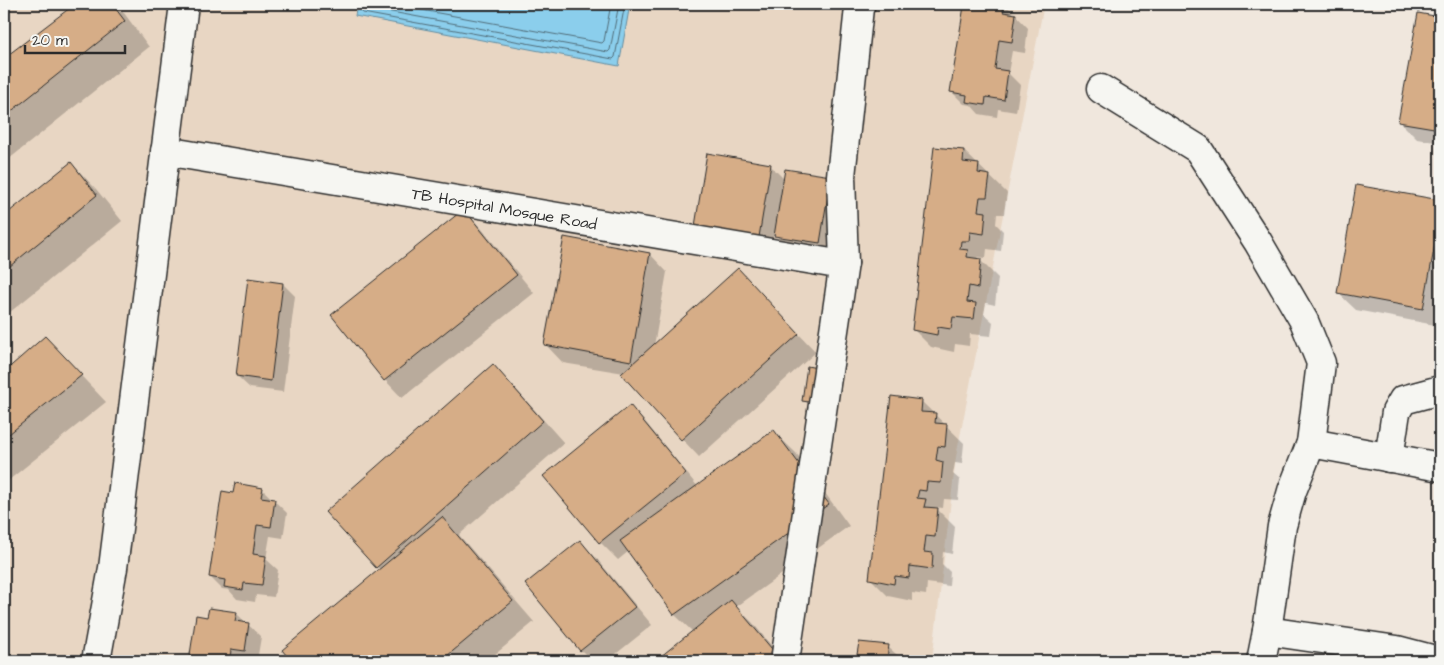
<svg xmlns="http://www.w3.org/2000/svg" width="1444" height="665" viewBox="0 0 1444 665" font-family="'Architects Daughter',sans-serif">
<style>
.built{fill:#e8d6c3}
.water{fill:#8bceec;stroke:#658d9f}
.shadow{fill:#0003}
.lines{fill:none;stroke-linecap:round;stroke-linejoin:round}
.shore{stroke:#516c78;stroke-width:1}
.building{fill:#d6ad87;stroke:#2b2b2b}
.minor-casing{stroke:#2b2b2b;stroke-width:31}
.minor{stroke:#f6f6f2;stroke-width:28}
.labels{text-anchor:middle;stroke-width:5;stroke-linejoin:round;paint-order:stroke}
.street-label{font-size:16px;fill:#2b2b2b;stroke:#f6f6f2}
</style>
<rect width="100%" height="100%" fill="#f0e7dd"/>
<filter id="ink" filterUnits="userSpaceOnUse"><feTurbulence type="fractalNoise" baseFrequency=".02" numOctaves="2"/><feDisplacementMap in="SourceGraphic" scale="10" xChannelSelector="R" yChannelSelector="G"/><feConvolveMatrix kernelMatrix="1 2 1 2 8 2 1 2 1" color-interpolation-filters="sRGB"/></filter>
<g filter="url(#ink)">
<polygon class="built" points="4,4 1044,4 956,457 932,661 4,661"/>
<polygon class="water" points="357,4 630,4 619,66 355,16"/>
<g class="shadow">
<polygon points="77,4 115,4 124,13 149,47 4,163 4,59"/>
<polygon points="794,4 804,4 799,8"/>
<polygon points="977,4 1005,4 1028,28 1025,53 1012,51 1008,73 1020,85 1016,112 998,109 997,117 979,114 971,105 964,104 952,92"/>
<polygon points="1419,15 1440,19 1440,143 1417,139 1399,121"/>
<polygon points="964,151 1007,193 1004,214 997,214 996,224 1003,231 1001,251 987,249 986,258 977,257 998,278 995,305 986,303 984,314 993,322 991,336 970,334 969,346 955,344 954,352 931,347 913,329"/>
<polygon points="71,163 96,189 122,221 4,317 4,218"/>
<polygon points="770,165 785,180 830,178 832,255 788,248 774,233 771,248 708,238 696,226"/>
<polygon points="1357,187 1440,201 1440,326 1356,310 1338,293"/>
<polygon points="464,211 481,228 534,293 402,398 385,380"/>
<polygon points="650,254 667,272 654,346 738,270 816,352 699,457 622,375 624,373 563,363 546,345"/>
<polygon points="283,284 295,296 283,392 250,388 237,376"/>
<polygon points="45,338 106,402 4,484 4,373"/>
<polygon points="493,366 514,387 564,443 459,535 534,622 487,661 292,661 283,650 380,570 327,512"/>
<polygon points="921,401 964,443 962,464 955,463 953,474 960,480 958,500 944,499 943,508 935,507 955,527 952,554 943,552 942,564 950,572 949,586 927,583 926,595 912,593 912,601 888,596 871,579"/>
<polygon points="630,407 647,424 698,487 774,432 796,453 849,526 736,607 752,622 784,661 657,661 693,632 675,615 629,551 618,560 600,542 545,476"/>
<polygon points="262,489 287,513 283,538 270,536 266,559 278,570 274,597 256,595 255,602 237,599 229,590 222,589 210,577 234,494"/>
<polygon points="580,541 597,559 652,625 607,661 592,661 581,650 527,585"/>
<polygon points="236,613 261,637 257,661 190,661 197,617 208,618"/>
<polygon points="860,643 888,647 904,661 858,661"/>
</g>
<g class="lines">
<g class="shore">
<polyline points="361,4 361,11 363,13 613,59 615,57 625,4"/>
<polyline points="368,4 370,8 608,52 610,50 619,4"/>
<polyline points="389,4 602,43 604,41 611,4"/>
</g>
</g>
<g class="building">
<polygon points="75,4 112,4 125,21 4,117 4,58"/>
<polygon points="975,4 1004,4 1003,12 1016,14 1012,42 999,40 995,69 1008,71 1004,100 986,97 985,105 966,102 967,95 950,92 964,6 975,7"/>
<polygon points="1418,13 1440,17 1440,129 1398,122"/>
<polygon points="934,147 964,150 963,162 979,164 978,173 990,175 987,197 980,197 978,211 986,212 984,234 970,232 969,241 961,241 960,249 968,250 967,257 981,259 978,288 969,286 967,302 976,303 974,319 953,317 951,329 938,327 937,335 912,330"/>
<polygon points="707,153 771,164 759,237 695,226"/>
<polygon points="71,162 97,195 4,271 4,216"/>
<polygon points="785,169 831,176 820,243 774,236"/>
<polygon points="1356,185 1440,200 1440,217 1423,309 1337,293"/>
<polygon points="464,209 517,275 384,381 331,315"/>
<polygon points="564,237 650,253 631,361 544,345"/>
<polygon points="738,268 799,334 681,440 621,374"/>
<polygon points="248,278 283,283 271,381 236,376"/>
<polygon points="45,336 82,375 4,438 4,372"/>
<polygon points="493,364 543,421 376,568 325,512"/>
<polygon points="807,366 833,371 827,405 802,401"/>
<polygon points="891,396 922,400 921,412 936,413 935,423 947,424 945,447 938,446 936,460 943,462 941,483 927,482 926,491 919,490 917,498 926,499 924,507 938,508 935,537 926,536 924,552 933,553 932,569 910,566 909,578 895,576 894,584 869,579"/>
<polygon points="630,405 686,473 599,543 543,476"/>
<polygon points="774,430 829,504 674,615 620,541"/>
<polygon points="235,483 263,488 261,497 275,499 271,527 257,525 253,554 266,556 262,585 244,583 243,590 224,587 225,580 209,577 222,491 233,493"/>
<polygon points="442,517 513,601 441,661 291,661 282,650"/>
<polygon points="580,540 635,607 580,651 525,584"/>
<polygon points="731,600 782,661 655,661"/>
<polygon points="1440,602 1440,630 1435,629"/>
<polygon points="209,608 237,612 235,621 249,623 245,651 231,649 230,661 189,661 196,615 207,617"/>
<polygon points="859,642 889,645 887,658 903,659 903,661 856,661"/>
</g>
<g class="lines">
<g class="minor-casing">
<g id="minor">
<polyline points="1101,89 1198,149 1258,242 1304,321 1321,363 1311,443 1292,491 1282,526 1267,631 1261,661"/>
<path id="s1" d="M165 151 837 264 844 263"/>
<polyline points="1311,443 1440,467"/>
<polyline points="1389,458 1396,412 1403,400 1440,390"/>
<polyline points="1267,631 1397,650 1439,661"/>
<polyline points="96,661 113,568 184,4"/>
<polyline points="785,661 844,263 841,176 859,8 861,4"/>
</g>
</g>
<use href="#minor" class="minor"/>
</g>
</g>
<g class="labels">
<g class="street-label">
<text dy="6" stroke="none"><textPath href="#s1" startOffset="344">TB Hospital Mosque Road</textPath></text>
</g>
</g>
<rect width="1444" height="665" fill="none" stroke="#f6f6f2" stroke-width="20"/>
<rect x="10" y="10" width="1424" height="645" fill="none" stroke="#2b2b2b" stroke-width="2" filter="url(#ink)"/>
<path d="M25 45v8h100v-8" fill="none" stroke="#2b2b2b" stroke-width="2.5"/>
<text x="32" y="45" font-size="15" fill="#2b2b2b" stroke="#f6f6f2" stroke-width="4" paint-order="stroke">20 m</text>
</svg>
